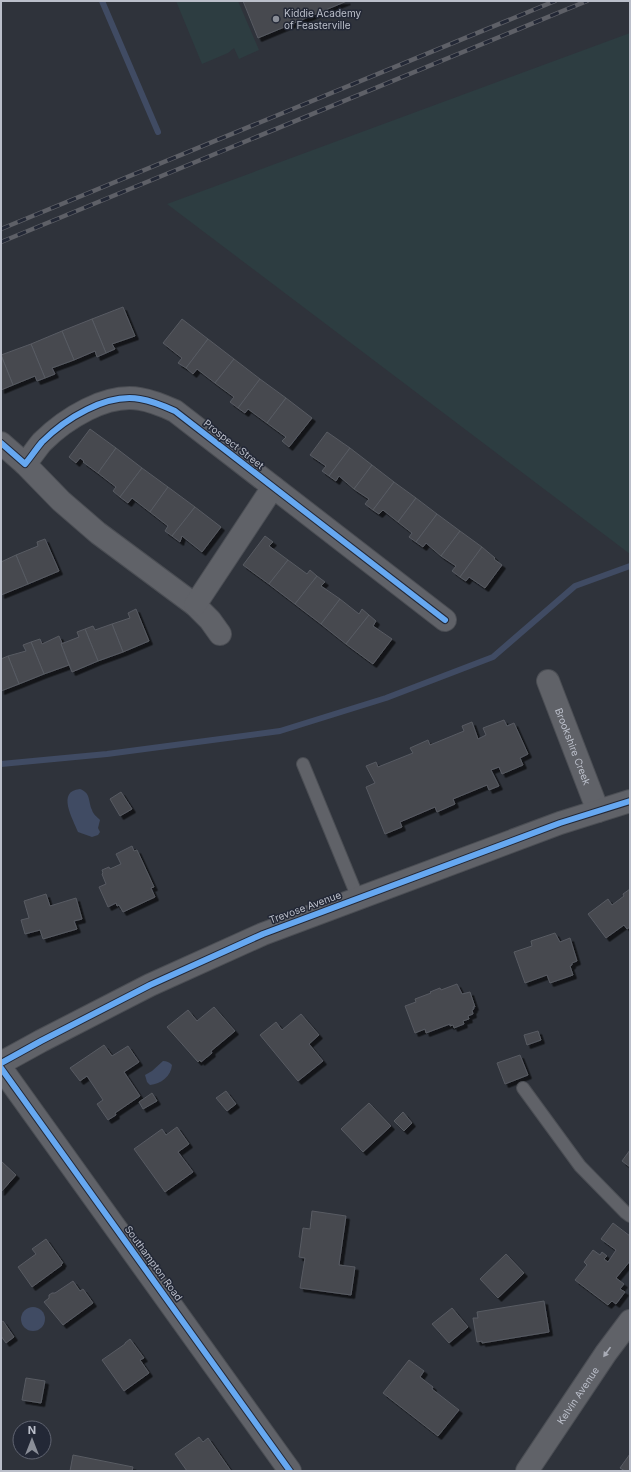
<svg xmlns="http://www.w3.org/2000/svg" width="631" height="1472" viewBox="0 0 631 1472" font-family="Inter,sans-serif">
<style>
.green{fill:#2d3d41}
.water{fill:#404b63}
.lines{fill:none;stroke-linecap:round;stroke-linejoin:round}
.stream{stroke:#404b63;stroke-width:6}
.building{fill:#464950;stroke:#585b62;filter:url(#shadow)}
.service-casing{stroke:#4b4e54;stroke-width:14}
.minor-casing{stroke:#4b4e54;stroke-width:24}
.tertiary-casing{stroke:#4b4e54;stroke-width:24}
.service{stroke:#606268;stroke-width:12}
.minor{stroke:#606268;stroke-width:22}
.tertiary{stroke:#606268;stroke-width:22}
.rail-casing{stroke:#5e6067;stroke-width:4.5}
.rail{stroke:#232836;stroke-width:3;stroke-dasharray:9;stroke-linecap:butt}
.cycleway-casing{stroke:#232836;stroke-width:8}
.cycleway{stroke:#66a8f1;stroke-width:6}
.oneway{fill:#a9acb6}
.poi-dot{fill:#8a8e98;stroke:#232836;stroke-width:1.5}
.labels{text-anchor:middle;stroke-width:3;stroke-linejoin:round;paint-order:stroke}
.poi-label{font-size:10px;fill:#bbbfca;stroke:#232836;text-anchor:start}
.street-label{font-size:10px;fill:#bbbfca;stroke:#232836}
</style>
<defs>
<filter id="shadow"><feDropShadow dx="3.5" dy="3.5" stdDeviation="0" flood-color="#0009"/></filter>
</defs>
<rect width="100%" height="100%" fill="#2f333b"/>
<g class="green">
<polygon points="176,1 238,1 259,50 239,59 234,48 228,53 202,64"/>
<polygon points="630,33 630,554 167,204"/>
</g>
<g class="water">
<path d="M80 789C91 793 88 801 92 810 93 814 97 817 100 820L98 828 100 832 98 835 92 837 78 832C73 819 56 791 80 789Z"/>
<path d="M163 1061C167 1061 169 1062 172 1065 171 1076 161 1084 150 1085L147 1082 145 1075 152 1071Z"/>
<circle cx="33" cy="1319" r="12"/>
</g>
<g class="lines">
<g class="stream">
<polyline points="102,1 158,132"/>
<polyline points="1,764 107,754 280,731 386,698 493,657 575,586 630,566"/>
</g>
</g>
<g class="building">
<polygon points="243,1 347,1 258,38"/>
<polygon points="123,307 135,336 112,344 115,349 106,353 92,319"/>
<polygon points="92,319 106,353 97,357 95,351 74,360 62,331"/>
<polygon points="182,319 208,339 186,368 178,363 182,358 163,343"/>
<polygon points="62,331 74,360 52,368 55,374 45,378 31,344"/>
<polygon points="208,339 234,359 215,383 197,369 193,374 186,368"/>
<polygon points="31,344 45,378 37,381 35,376 13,385 1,355"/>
<polygon points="1,355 13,385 1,390"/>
<polygon points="234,359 260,379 238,408 230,402 234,397 215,383"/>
<polygon points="260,379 286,398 267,423 248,409 245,413 238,408"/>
<polygon points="286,398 312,418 289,447 282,441 286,437 267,423"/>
<polygon points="90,429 116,448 98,473 83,462 84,461 80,458 76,463 69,457"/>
<polygon points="327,432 350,448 329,476 322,471 326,466 310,455"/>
<polygon points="116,448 142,468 120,497 113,491 116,487 98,473"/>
<polygon points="350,448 372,465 354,489 339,476 336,481 329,476"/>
<polygon points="372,465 394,482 373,510 365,504 369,499 354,489"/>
<polygon points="142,468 168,487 150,512 132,498 128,503 120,497"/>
<polygon points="394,482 416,498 398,522 383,510 379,514 373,510"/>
<polygon points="168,487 195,507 172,536 165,531 168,526 150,512"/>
<polygon points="416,498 437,514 416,542 409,537 412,533 398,522"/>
<polygon points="195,507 221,527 202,552 182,536 180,542 172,536"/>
<polygon points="437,514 460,531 441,556 426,543 423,547 416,542"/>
<polygon points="460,531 482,547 460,577 452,571 456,566 441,556"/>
<polygon points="265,536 273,542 269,546 288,560 269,584 243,565"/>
<polygon points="45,539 59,571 28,584 16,555 38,546 37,542"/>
<polygon points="482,547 495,558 494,559 502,565 485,588 469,577 466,581 460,577"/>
<polygon points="16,555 28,584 1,595 1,562"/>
<polygon points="288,560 307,574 310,570 317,576 295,604 269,584"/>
<polygon points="317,576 325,582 321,586 340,599 321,624 295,604"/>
<polygon points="340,599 359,614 362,609 369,615 346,644 321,624"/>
<polygon points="136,609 149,641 123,652 112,624 130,618 128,613"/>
<polygon points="369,615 376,621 373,626 392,639 373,664 346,644"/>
<polygon points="112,624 123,652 98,661 85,629 93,626 95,630"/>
<polygon points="85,629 98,661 72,672 61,644 79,637 77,632"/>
<polygon points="59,636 62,643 61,644 69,665 44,674 31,642 40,639 42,644"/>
<polygon points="31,642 44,674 19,684 8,656 26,651 23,645"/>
<polygon points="8,656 19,684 1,691 1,659"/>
<polygon points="504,720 507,726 514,723 528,754 520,758 523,765 502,774 499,767 491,770 499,786 489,790 487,785 453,799 455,804 437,812 435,807 400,822 402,827 385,834 366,787 375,783 366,766 376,762 378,767 413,753 410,748 428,740 430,745 464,731 462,726 472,722 478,739 486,735 483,728"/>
<polygon points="121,792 132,809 120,816 110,799"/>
<polygon points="132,846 134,851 137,850 154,887 151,888 155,897 123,912 119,905 117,906 116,903 108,907 99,887 106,884 102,874 103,873 102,870 109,867 110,869 121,864 116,854"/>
<polygon points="630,889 630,927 627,929 624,925 606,938 588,914 608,899 612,905 624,896 623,894"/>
<polygon points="46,894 50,906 76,898 82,919 74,921 77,929 43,939 40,930 25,934 21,920 29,918 24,901"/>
<polygon points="555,933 560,942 570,938 577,961 572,963 572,965 570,966 573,975 550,983 547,975 525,983 514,952 532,946 531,941"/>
<polygon points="457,984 462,994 470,992 475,1007 473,1007 474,1009 472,1010 473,1014 468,1016 469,1019 463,1021 464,1024 454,1028 453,1025 450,1026 450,1024 426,1033 425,1029 415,1033 405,1006 416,1002 415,999 431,993 430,992 440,988 441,990"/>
<polygon points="214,1007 235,1031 211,1051 212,1053 201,1062 200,1060 198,1062 167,1027 188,1010 197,1021"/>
<polygon points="301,1014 319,1035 309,1044 323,1061 298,1081 260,1035 276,1022 282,1030"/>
<polygon points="538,1031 541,1040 527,1045 524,1035"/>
<polygon points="104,1045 112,1056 128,1046 139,1062 124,1072 140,1096 115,1113 116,1115 108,1120 97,1104 103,1100 87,1076 80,1081 70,1068"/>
<polygon points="520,1055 528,1075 505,1084 497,1063"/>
<polygon points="226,1091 236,1104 227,1111 216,1098"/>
<polygon points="152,1093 157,1101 143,1109 139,1102"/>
<polygon points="369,1103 391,1126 363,1152 341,1129"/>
<polygon points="403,1112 412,1123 404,1131 394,1121"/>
<polygon points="177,1127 189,1144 178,1152 193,1172 165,1192 134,1149 162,1129 166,1135"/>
<polygon points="630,1150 630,1167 622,1161"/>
<polygon points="1,1161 16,1175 1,1192"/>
<polygon points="312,1211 346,1216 339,1265 355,1267 351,1295 300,1288 305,1258 299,1257 303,1228 310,1229"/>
<polygon points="613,1223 630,1236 630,1261 616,1278 624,1284 620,1289 625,1292 616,1304 612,1301 608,1305 575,1280 587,1265 584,1262 593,1250 600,1255 602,1252 607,1256 604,1259 608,1262 616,1250 601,1239"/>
<polygon points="46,1239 63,1263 61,1264 62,1265 32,1287 18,1267 36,1254 32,1249"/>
<polygon points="506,1254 524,1273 498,1298 480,1279"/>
<polygon points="73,1281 80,1291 83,1289 93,1303 63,1325 44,1302 49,1298 49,1295 52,1293 55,1293"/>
<polygon points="544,1301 549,1332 482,1343 482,1341 477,1342 473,1318 478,1318 477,1312"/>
<polygon points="452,1308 468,1327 449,1343 432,1324"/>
<polygon points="3,1321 14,1337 6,1343 1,1336 1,1322"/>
<polygon points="130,1339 144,1358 140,1360 149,1373 124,1391 102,1360 125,1344 125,1343"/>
<polygon points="409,1360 424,1371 420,1377 433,1387 432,1389 459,1410 438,1436 383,1393"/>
<polygon points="26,1378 45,1381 41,1403 22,1400"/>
<polygon points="199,1437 203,1442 208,1438 231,1471 187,1471 175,1454"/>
<polygon points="630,1454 630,1471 625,1471 620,1468"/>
<polygon points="73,1455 133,1467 132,1471 70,1471"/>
</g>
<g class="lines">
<g class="service-casing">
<g id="service">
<polyline points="303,764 358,898"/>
<polyline points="523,1088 580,1166 626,1213 630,1216"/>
</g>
</g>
<g class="minor-casing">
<g id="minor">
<path d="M1 443 25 464C31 457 36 449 42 442 65 419 106 393 140 399 153 401 164 406 175 411L445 620"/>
<polyline points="25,464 61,501 98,533 195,605 210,620 220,634"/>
<polyline points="195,605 273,487"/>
<path id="s1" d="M548 681 598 811"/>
<path id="s2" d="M527 1471 606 1353 630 1321"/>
</g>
</g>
<g class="tertiary-casing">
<g id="tertiary">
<polyline points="1,1063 41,1041 150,985 263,934 560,823 630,801"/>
<polyline points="1,1068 290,1471"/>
</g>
</g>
<use href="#service" class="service"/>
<use href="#minor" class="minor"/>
<use href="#tertiary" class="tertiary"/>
<g class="rail-casing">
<g id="rail">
<polyline points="1,229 555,1"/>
<polyline points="1,242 587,1"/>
</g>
</g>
<use href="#rail" class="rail"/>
<g class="cycleway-casing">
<g id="cycleway">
<path d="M1 443 25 464C31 457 36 449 42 442 65 419 106 393 140 399 153 401 164 406 175 411L445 620"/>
<polyline points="1,1063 41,1041 150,985 263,934 560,823 630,801"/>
<polyline points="1,1068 290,1471"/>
</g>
</g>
<use href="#cycleway" class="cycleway"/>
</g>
<defs><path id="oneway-solid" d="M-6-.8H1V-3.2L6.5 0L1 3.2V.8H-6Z"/></defs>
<use class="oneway" href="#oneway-solid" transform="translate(607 1352) rotate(126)"/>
<circle class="poi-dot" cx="276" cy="19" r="4"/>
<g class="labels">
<g class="poi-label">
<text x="284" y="17">Kiddie Academy<tspan x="284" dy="12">of Feasterville</tspan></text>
</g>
<g class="street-label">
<text transform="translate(234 444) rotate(38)" y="4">Prospect Street</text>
<text dy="4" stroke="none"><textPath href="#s1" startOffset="70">Brookshire Creek</textPath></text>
<text transform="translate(305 907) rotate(-20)" y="4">Trevose Avenue</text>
<text transform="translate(154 1263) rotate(54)" y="4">Southampton Road</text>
<text dy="4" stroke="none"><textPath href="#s2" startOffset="91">Kelvin Avenue</textPath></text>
</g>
</g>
<rect width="631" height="1472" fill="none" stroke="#bbbfca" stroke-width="4"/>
<g transform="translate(32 1440)"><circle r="19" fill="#232836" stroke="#606471"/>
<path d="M0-3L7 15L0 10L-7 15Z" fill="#8a8e98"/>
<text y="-6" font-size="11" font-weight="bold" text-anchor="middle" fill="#bbbfca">N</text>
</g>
</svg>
